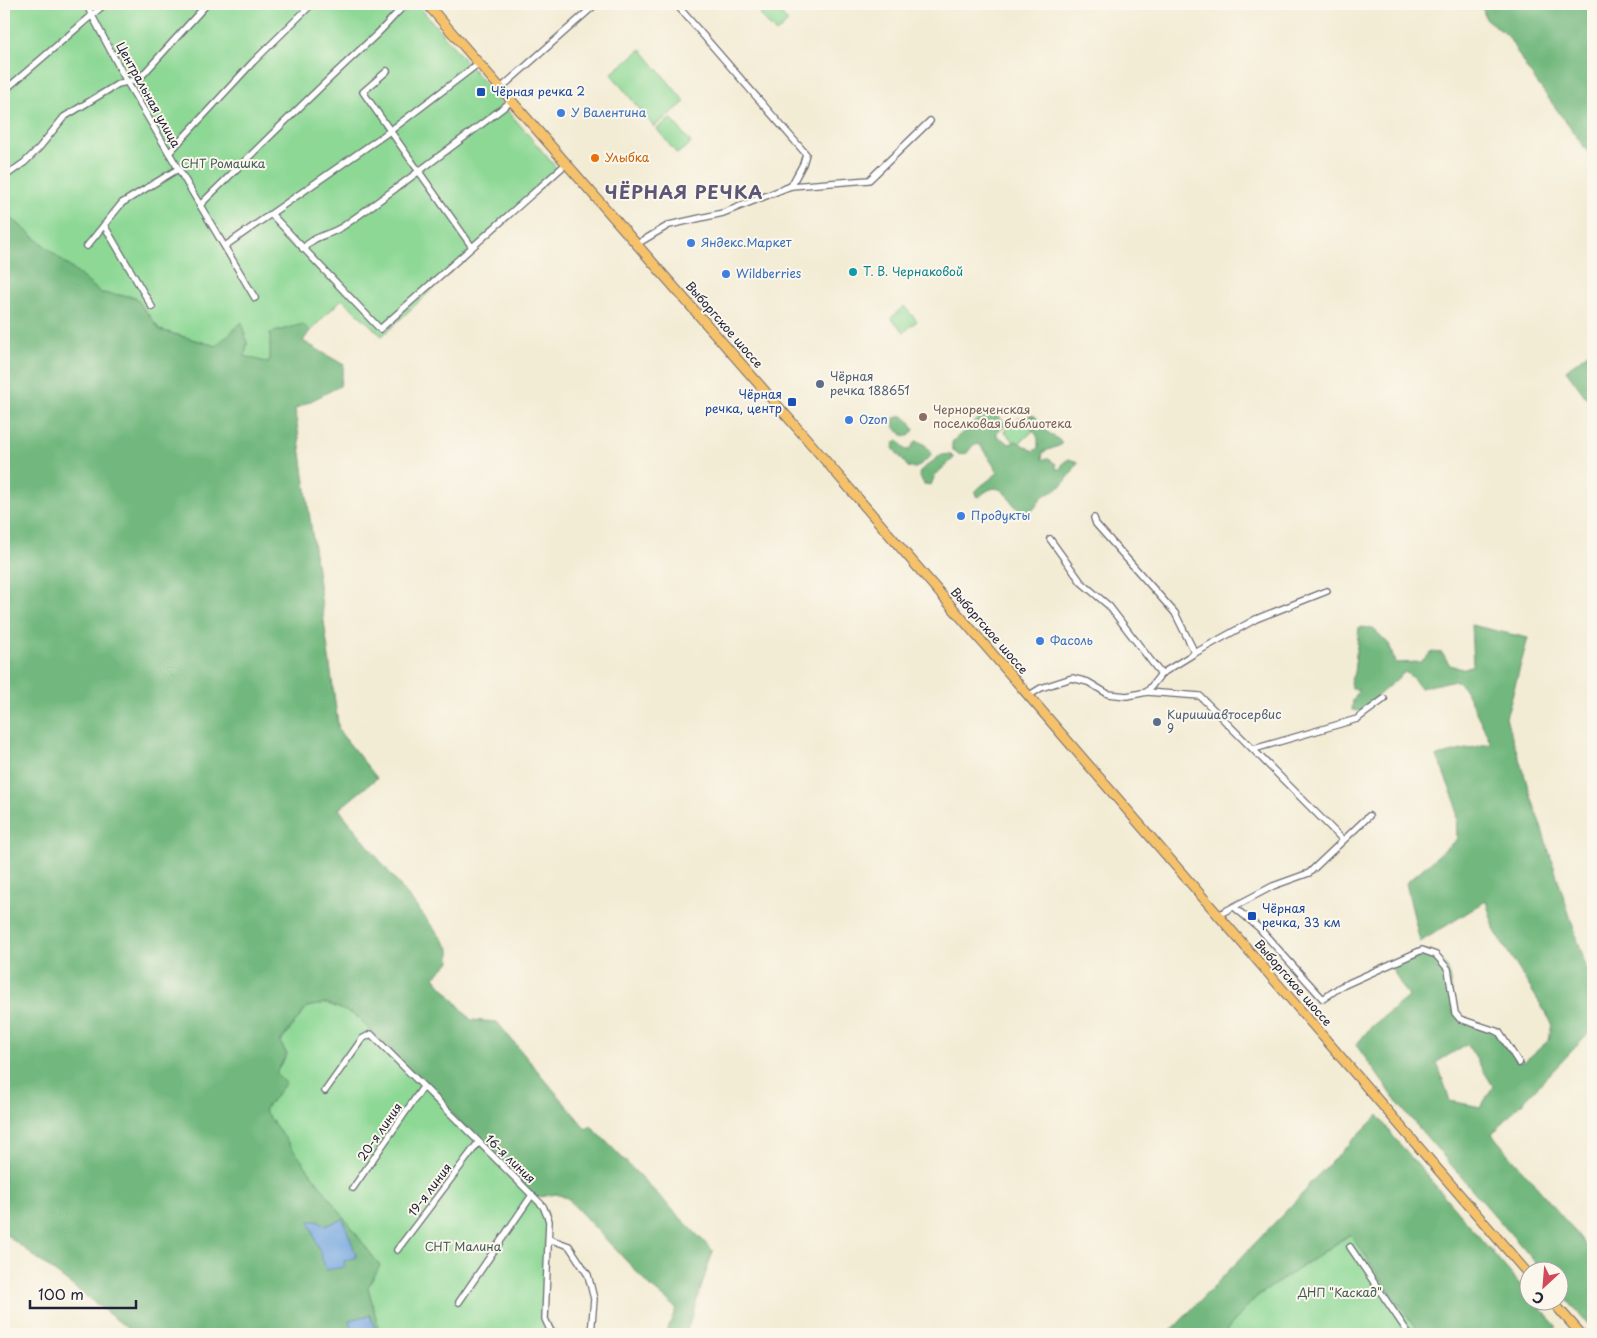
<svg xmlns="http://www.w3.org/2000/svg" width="1597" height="1338" viewBox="0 0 1597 1338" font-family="'Playpen Sans',sans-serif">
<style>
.green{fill:#8dd895;stroke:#587d68}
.forest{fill:#72b87e;stroke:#4a6d5c;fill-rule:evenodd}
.water{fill:#74a7e0;stroke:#4b648e}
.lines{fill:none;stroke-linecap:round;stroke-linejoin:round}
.minor-casing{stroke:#6b6971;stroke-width:8}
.primary-casing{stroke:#6b6971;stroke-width:11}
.minor{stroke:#fff;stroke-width:5.5}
.primary{stroke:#f5c16b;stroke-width:9}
.transit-dot{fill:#1a4fb4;stroke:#fbf7ec;stroke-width:2}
.shop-dot{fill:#3f7fe0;stroke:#fbf7ec;stroke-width:2}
.food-dot{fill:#e8710a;stroke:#fbf7ec;stroke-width:2}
.culture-dot{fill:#0f9aa8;stroke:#fbf7ec;stroke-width:2}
.service-dot{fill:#5c6f8a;stroke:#fbf7ec;stroke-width:2}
.education-dot{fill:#8d6e63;stroke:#fbf7ec;stroke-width:2}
.labels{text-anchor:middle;stroke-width:4;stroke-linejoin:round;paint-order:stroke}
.transit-label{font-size:12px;fill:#164399;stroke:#fbf7ec;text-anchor:start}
.street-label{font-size:12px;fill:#22223b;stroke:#fbf7ec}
.shop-label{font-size:12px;fill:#366cbe;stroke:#fbf7ec;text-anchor:start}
.food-label{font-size:12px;fill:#c56008;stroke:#fbf7ec;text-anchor:start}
.park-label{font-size:12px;fill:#425956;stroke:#fbf7ec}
.culture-label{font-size:12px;fill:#0d838f;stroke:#fbf7ec;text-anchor:start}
.service-label{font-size:12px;fill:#4e5e75;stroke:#fbf7ec;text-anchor:start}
.education-label{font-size:12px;fill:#785e54;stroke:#fbf7ec;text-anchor:start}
.district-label{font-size:18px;font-weight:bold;letter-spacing:1px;fill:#5c5777;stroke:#fbf7ec}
</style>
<rect width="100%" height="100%" fill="#fbf7ec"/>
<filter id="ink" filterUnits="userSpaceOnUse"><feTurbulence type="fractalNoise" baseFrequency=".02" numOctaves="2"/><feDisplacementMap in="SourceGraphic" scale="10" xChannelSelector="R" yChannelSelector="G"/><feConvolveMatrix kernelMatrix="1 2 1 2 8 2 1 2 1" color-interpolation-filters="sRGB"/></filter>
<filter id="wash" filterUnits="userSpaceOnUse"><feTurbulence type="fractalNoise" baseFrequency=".0096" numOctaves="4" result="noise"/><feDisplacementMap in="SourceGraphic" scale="20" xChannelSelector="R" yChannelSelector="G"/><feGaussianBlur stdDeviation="1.12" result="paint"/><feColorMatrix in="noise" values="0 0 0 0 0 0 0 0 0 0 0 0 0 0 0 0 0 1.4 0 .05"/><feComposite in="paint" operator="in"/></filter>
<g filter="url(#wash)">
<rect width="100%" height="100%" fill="#f3ecd5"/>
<g class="green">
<polygon points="4,4 417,4 559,171 382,336 342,299 310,331 303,324 268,363 245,356 247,343 216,346 160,330 135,297 101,293 4,212"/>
<polygon points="773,4 788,22 776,33 760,15"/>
<polygon points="641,49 685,102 654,127 611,74"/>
<polygon points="671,118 691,143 677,154 657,129"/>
<polygon points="904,306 917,321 904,332 891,318"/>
<polygon points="1020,417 1033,431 1017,445 1004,431"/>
<polygon points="326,1003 355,1014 547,1211 545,1319 558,1334 380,1334 368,1287 379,1266 263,1110 285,1083 276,1073 287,1054 280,1043 307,1007"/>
<polygon points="1351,1234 1420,1334 1223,1334 1256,1297"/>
</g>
<g class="forest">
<polygon points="1481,4 1593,4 1593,159 1527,69 1508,36 1486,19"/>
<path d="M4 212 101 293 135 297 160 330 216 346 242 322 247 343 245 356 268 363 270 359V333L303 324 310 331 303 341 344 365 340 386 295 409 339 731 377 778 339 809 450 949V962L434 977 471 1020 497 1022 586 1129 591 1126 713 1251 686 1334H666L676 1308 651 1287 567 1198 556 1194 535 1198 355 1015 326 1003 307 1007 280 1042 287 1054 276 1073 286 1083 264 1110 380 1266 368 1287 380 1334H377L370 1315 349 1320 353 1334H135L4 1233ZM343 1220 357 1257 344 1261 309 1222 319 1221 324 1226Z"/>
<polygon points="1593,349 1593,407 1566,370"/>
<path d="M986 411 993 412 1004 422 1005 426 997 432V436L1010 444 1016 441 1033 451 1038 448V438L1027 419 1029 415 1035 416 1046 431 1062 442 1061 445 1043 452 1042 460 1047 458 1056 464V469H1060L1064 462 1069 459 1078 462C1072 472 1066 483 1056 490 1051 493 1047 493 1042 497 1037 502 1036 512 1026 512 1007 511 1007 471 979 497L976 496 975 492C981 484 991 480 998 472L980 445 974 444 967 453 960 455 952 449V442Z"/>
<polygon points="903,416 910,422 914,430 909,436 902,435 894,427 894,418"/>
<path d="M898 440 906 450H909L916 441C923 442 930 448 932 455L916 468 908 467 893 448 895 442Z"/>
<polygon points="950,454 954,458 935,475 931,485 924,484 919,475 920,471 941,455"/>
<path d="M1471 625 1528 638 1506 718 1593 988V1029L1492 1134 1593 1253V1331L1560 1291V1270H1542L1400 1106 1356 1045 1371 1027 1408 997 1390 965 1422 950 1436 955 1448 969 1455 1013 1460 1019 1499 1032 1518 1062 1525 1061 1549 1040 1552 1023 1495 931 1486 901 1420 942 1406 883 1457 839 1456 804 1437 756 1491 743 1465 689 1455 680 1420 688 1414 679 1405 672 1360 711 1352 710 1353 700 1358 692V689H1352L1350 682 1354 673 1359 627 1373 628 1389 644 1395 663 1420 662 1433 652 1442 653 1450 665 1462 669 1473 665ZM1467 1044 1493 1086 1481 1107 1450 1101 1437 1062Z"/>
<polygon points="1378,1115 1392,1135 1529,1295 1530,1300 1534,1301 1557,1327 1548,1334 1420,1334 1350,1234 1256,1297 1223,1334 1168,1334 1307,1189 1309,1184"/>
</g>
<g class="water">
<polygon points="343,1219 357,1257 344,1261 345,1267 326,1270 309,1221 320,1221 325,1226"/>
<polygon points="370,1315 377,1334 353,1334 349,1320"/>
</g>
</g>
<g filter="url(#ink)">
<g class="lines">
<g class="minor-casing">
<g id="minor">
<polyline points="86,4 127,82 255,298"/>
<polyline points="676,4 806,154 803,164 791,186"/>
<polyline points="387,71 363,92 472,247"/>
<polyline points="501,88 596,4"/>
<polyline points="4,91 105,4"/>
<polyline points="169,153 253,62 312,4"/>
<polyline points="4,177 25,162 39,148 64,117 118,84 139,79 207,4"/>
<path d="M200 205C258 148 315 91 375 36 386 26 395 14 406 4"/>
<polyline points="272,215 380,329 566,164"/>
<polyline points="104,225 152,307"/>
<polyline points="637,244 669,225 723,213 791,186 869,180 930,121"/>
<polyline points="87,246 122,203 178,169"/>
<polyline points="225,246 390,131 479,63"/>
<path d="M303 249C315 234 330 236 345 225 402 185 457 143 512 101"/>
<polyline points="1094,518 1096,524 1175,613 1195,653"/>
<polyline points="1050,539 1081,582 1109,606 1161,674"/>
<polyline points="1147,692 1200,696 1343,840"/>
<polyline points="1028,696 1041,688 1072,678 1088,682 1108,694 1127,696 1147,692 1161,674 1195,653 1256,619 1327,591"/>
<polyline points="1254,749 1357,719 1384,699"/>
<polyline points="1234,907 1259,928 1323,999 1340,987 1422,950 1436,955 1448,969 1455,1013 1460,1019 1499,1032 1519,1063"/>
<polyline points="1218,915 1273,886 1309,873 1369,816"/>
<polyline points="325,1091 362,1039 371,1034 543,1206 549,1221 545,1319 552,1334"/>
<polyline points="353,1188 423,1087"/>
<polyline points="549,1239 569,1246 588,1275 594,1299 591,1334"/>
<polyline points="1350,1247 1409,1334"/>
<polyline points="397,1250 478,1143"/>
<polyline points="459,1302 532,1195"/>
</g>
</g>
<g class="primary-casing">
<g id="primary">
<polyline points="427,4 805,437 1530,1276"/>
<polyline points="1551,1300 1581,1334"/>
</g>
</g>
<use href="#minor" class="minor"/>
<use href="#primary" class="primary"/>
</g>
</g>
<g class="transit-dot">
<rect x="476" y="87" width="10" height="10" rx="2.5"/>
<rect x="787" y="397" width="10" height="10" rx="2.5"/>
<rect x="1247" y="911" width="10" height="10" rx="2.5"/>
</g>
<g class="shop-dot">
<circle cx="561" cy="113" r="5"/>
<circle cx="691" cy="243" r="5"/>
<circle cx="726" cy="274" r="5"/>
<circle cx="849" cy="420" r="5"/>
<circle cx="961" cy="516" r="5"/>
<circle cx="1040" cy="641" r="5"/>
</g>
<circle class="food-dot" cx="595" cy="158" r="5"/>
<circle class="culture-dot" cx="853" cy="272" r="5"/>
<g class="service-dot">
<circle cx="820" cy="384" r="5"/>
<circle cx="1157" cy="722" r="5"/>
</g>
<circle class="education-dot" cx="923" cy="417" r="5"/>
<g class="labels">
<g class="transit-label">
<text x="491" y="96">Чёрная речка 2</text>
<text x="782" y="399" text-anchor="end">Чёрная<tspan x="782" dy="14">речка, центр</tspan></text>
<text x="1262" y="913">Чёрная<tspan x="1262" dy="14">речка, 33 км</tspan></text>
</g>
<g class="street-label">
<text transform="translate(148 95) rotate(61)" y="4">Центральная улица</text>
<text transform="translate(724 325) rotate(49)" y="4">Выборгское шоссе</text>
<text transform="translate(989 631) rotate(49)" y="4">Выборгское шоссе</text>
<text transform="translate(1293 983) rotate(49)" y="4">Выборгское шоссе</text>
<text transform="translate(380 1132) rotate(-55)" y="4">20-я линия</text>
<text transform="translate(510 1159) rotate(44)" y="4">16-я линия</text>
<text transform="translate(430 1190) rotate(-53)" y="4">19-я линия</text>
</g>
<g class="shop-label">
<text x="571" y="117">У Валентина</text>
<text x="701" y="247">Яндекс.Маркет</text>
<text x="736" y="278">Wildberries</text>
<text x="859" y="424">Ozon</text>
<text x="971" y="520">Продукты</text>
<text x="1050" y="645">Фасоль</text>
</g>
<g class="food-label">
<text x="605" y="162">Улыбка</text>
</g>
<g class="park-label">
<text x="223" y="168">СНТ Ромашка</text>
<text x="463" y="1251">СНТ Малина</text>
<text x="1340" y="1297">ДНП "Каскад"</text>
</g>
<g class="culture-label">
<text x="863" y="276">Т. В. Чернаковой</text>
</g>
<g class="service-label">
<text x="830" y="381">Чёрная<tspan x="830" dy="14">речка 188651</tspan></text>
<text x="1167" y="719">Киришиавтосервис<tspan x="1167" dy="14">9</tspan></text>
</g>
<g class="education-label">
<text x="933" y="414">Чернореченская<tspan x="933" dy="14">поселковая библиотека</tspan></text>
</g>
<g class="district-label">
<text x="684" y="199">ЧЁРНАЯ РЕЧКА</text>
</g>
</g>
<rect width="1597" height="1338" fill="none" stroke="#fbf7ec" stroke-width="20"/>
<g transform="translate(1544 1286) rotate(206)"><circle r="24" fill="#fbf7ec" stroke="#a4a2a5"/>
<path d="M0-4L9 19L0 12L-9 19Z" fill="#d1495b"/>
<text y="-8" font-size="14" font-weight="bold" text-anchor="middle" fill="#22223b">С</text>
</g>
<path d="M30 1300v8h106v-8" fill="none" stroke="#22223b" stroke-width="2.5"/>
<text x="38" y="1300" font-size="15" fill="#22223b" stroke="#fbf7ec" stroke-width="4" paint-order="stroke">100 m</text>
</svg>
